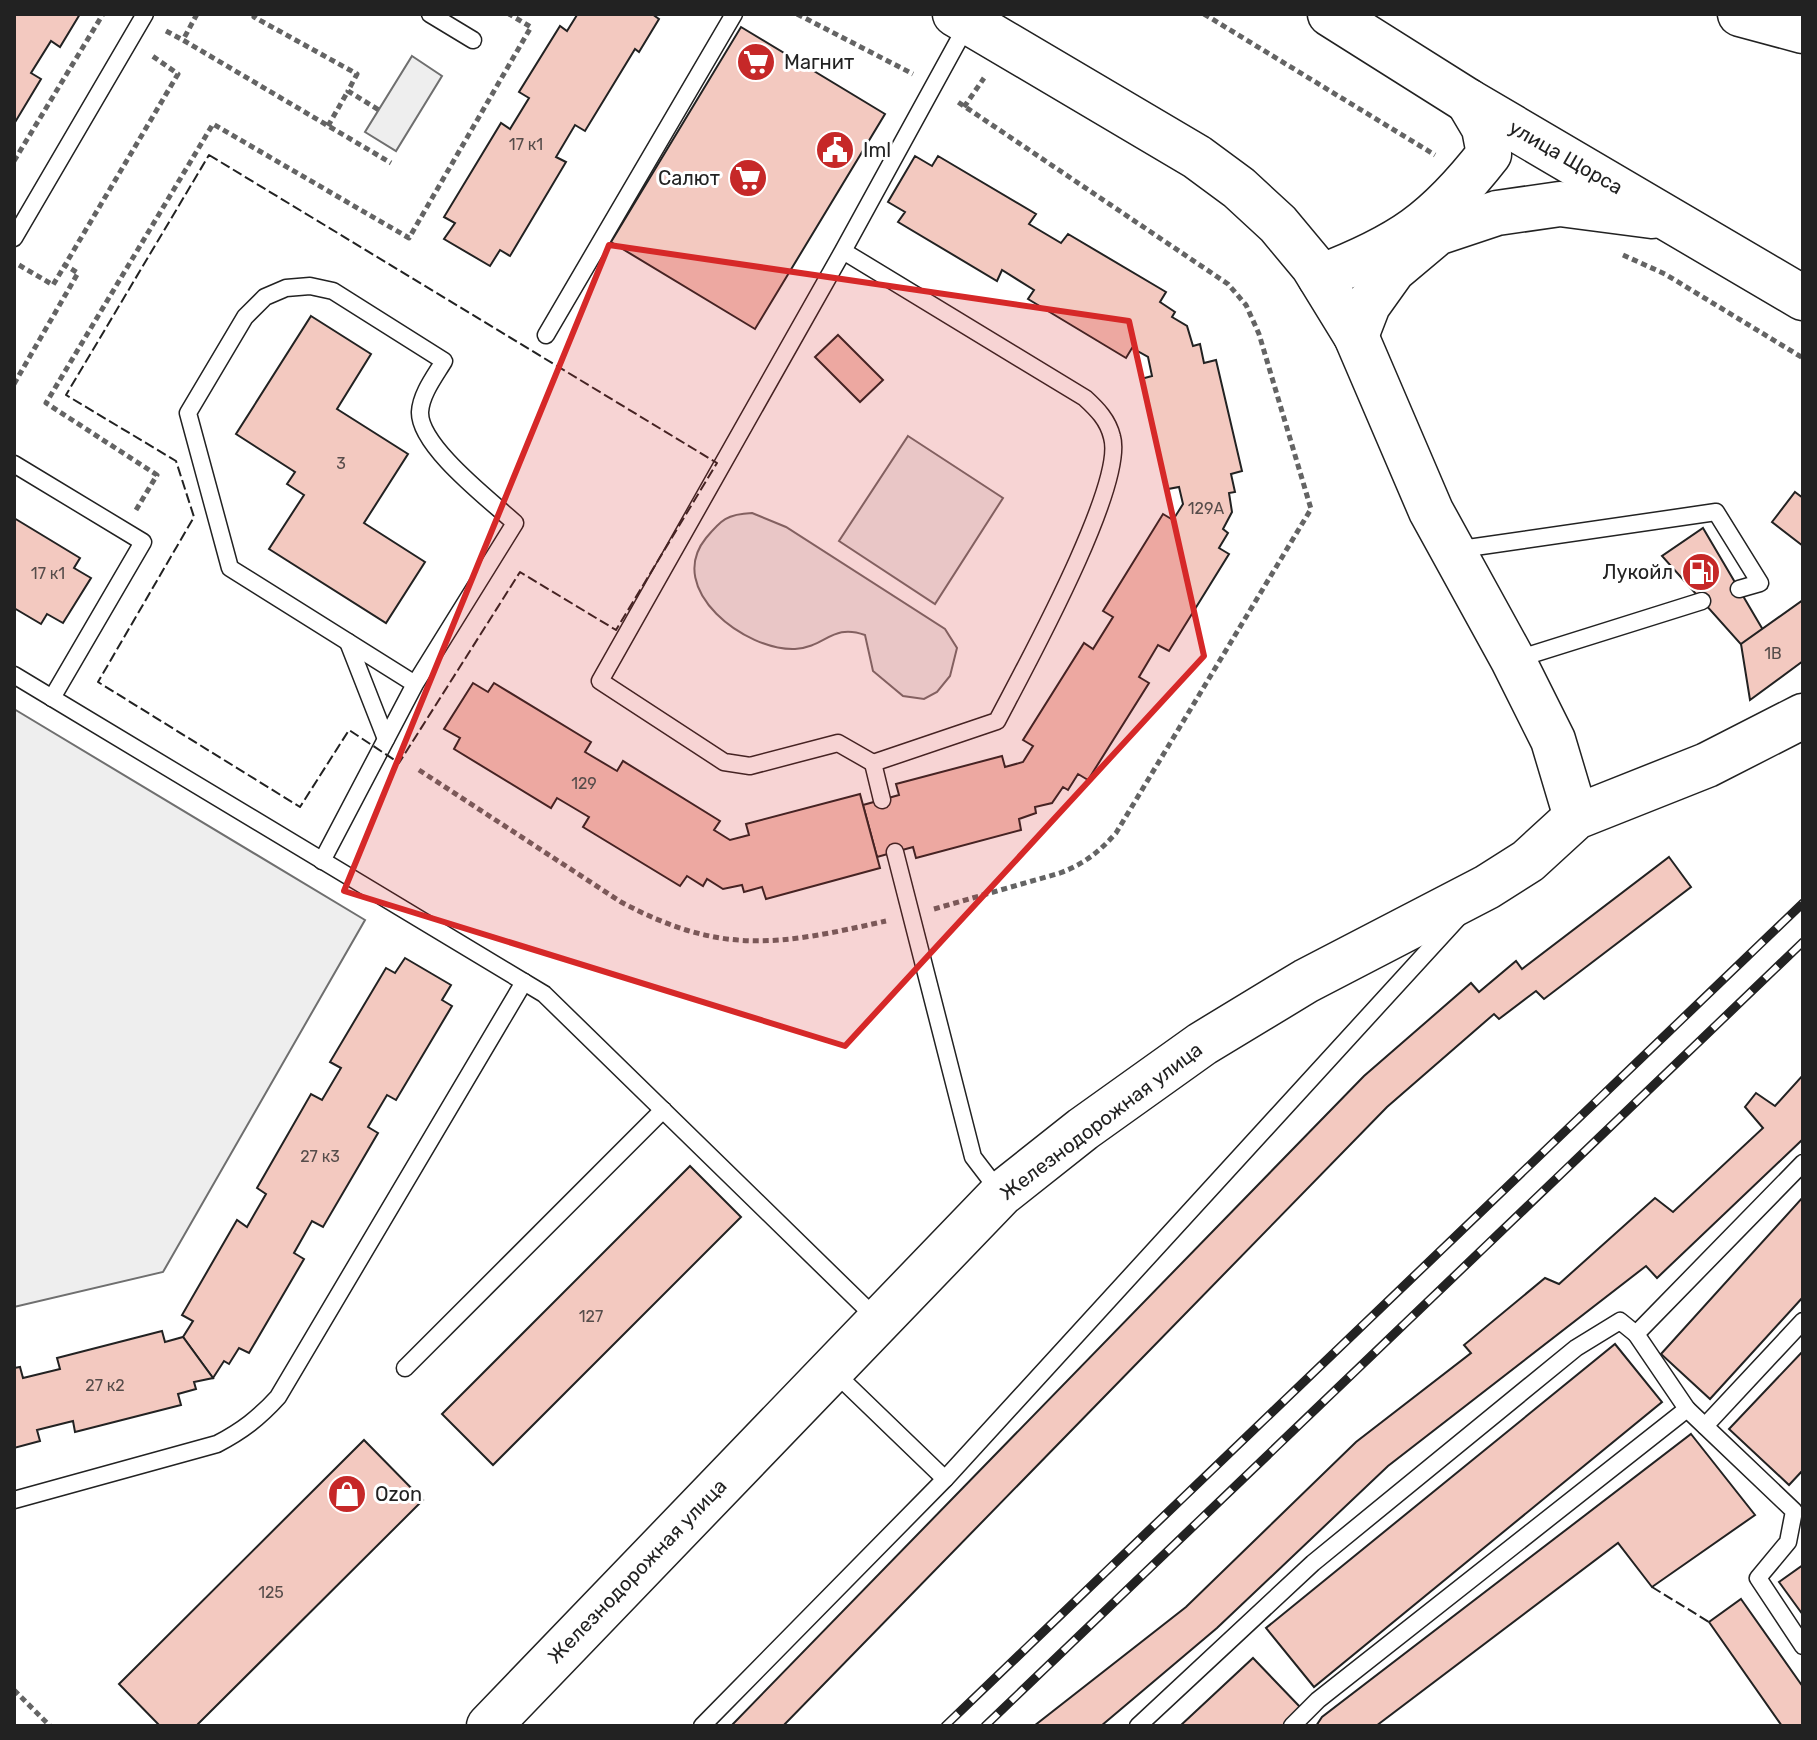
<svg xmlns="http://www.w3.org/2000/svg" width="1817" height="1740" viewBox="0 0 1817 1740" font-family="Rubik,sans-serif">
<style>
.green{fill:#eee;stroke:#6f6f6f;stroke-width:2}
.building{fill:#f3c9c0;stroke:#222;stroke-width:2}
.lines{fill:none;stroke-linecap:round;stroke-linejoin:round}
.lane-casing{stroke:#222;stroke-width:19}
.secondary-casing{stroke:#222;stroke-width:47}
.path{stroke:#646464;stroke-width:5;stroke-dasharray:6 4;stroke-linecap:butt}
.lane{stroke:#fff;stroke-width:16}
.secondary{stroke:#fff;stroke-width:44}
.rail-casing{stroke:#222;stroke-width:9}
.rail{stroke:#fff;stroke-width:6;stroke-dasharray:18;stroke-linecap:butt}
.fence{stroke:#222;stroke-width:2;stroke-dasharray:10 4;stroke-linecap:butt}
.marked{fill:#d62828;fill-opacity:0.2;stroke:#d62828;stroke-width:6;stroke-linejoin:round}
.labels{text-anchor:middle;stroke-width:6;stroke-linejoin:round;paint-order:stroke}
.number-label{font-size:16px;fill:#564c4a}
.poi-label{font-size:20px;fill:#222;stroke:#fff;text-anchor:start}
.street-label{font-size:20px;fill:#222;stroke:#fff}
</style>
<rect width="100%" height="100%" fill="#fff"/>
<g class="green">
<polygon points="412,56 442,76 396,151 365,132"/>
<polygon points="908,436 1003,498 935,604 839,541"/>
<path d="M752 513 786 527 945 629 957 648 950 676 937 692 924 699 903 696 873 671 865 635C832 623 826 647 795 649 746 651 664 590 706 538 721 520 727 514 752 513Z"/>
<polygon points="14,709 365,920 163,1272 14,1307"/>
</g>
<g class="building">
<polygon points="14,14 80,14 60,47 51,41 31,73 41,79 14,124"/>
<polygon points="575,14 652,14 659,19 639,52 635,49 585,131 575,125 556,157 566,162 510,256 500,250 490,266 444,239 455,223 444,217 501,123 510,129 529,98 519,92 560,26 567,31 577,15"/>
<polygon points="741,27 885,114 755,329 611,242"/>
<polygon points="915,156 932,166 938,156 1036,214 1029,224 1061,243 1068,234 1166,292 1160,302 1175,312 1172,317 1187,326 1193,346 1200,344 1204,363 1216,360 1242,471 1231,474 1235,492 1229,493 1232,512 1223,529 1228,533 1219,548 1229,554 1169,651 1158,645 1139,677 1149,683 1088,780 1078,774 1068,790 1063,787 1052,803 1035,807 1036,813 1019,819 1021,830 916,858 913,847 877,857 863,805 899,795 896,784 1002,756 1005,767 1023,762 1033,746 1023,740 1084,643 1093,649 1113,617 1103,611 1163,514 1173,520 1183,504 1179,487 1168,489 1141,379 1152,376 1148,357 1132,348 1126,358 1028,299 1034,290 1002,270 997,281 898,222 905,212 888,202"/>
<polygon points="311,316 371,354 337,409 408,454 364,523 425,562 386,623 269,549 304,495 287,484 295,472 236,434"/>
<polygon points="838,335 883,380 860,402 815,357"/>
<polygon points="1795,492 1803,498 1803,546 1772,522"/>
<polygon points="14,518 80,558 74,568 91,578 63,623 47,614 41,624 14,608"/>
<polygon points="1703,528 1766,635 1746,650 1662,556"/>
<polygon points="1803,600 1803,661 1750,700 1741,644"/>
<polygon points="473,683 488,692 494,683 591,742 585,752 617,771 623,761 720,821 714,830 730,840 749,835 746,824 860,794 880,868 766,899 762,887 744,892 742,885 723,889 707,879 703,886 687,876 680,886 583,827 589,817 557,798 551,808 454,749 460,738 444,729"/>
<polygon points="1669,857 1691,887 1544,999 1536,991 1499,1019 1494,1014 1387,1107 783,1726 731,1726 1364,1076 1471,983 1479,992 1516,961 1522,969"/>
<polygon points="405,958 451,985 442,1000 452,1006 396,1100 387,1095 368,1127 378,1133 323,1227 312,1221 294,1253 304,1259 249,1353 239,1348 229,1364 224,1361 213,1378 183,1337 193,1321 182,1315 237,1220 247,1227 266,1194 257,1188 311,1094 322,1100 341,1068 330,1062 386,968 395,973"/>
<polygon points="1803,1075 1803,1139 1657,1278 1646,1266 1388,1466 1217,1628 1101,1726 1034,1726 1186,1607 1356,1442 1471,1353 1464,1345 1545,1278 1559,1284 1655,1198 1673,1212 1763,1128 1745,1107 1756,1093 1775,1106"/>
<polygon points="690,1166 741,1217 493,1465 442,1414"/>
<polygon points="1803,1197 1803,1297 1710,1399 1661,1354"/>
<polygon points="162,1331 165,1342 183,1337 213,1378 194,1382 196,1389 178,1394 181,1405 75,1432 73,1421 37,1430 40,1441 14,1448 14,1368 20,1367 23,1378 60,1369 57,1358"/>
<polygon points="1615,1344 1662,1402 1314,1687 1266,1628"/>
<polygon points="1803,1351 1803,1470 1789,1485 1729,1429"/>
<polygon points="1691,1434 1755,1515 1652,1587 1618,1543 1376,1726 1316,1726 1322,1717"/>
<polygon points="364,1440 423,1500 196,1726 160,1726 119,1684"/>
<polygon points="1803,1565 1803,1615 1779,1582"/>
<polygon points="1741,1599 1803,1687 1803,1726 1782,1726 1709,1622"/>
<polygon points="1253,1658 1301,1708 1282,1726 1180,1726"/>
</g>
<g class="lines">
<g class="lane-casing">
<g id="lane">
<polyline points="430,14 473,40"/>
<polyline points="14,238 145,14"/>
<path d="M843 251 1085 398C1097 409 1108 420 1112 437 1126 485 1023 671 997 721L873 763 838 743 750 766 724 762 600 681 843 251 968 23"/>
<polyline points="546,335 734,14"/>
<polyline points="14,464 143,542 52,698"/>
<polyline points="1454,550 1716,512 1760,583 1739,589"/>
<polyline points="348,642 386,739"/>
<polyline points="1514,660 1702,601"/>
<polyline points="14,675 544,994 879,1321"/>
<polyline points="873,763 882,800"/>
<polyline points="895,852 973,1157 999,1191"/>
<path d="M322 861 415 684 515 523C490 500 419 446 420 412 421 394 435 376 444 361L333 291 310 286 286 288 265 297 245 317 188 413 230 568 415 684"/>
<polyline points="1636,1334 1687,1409 1794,1511 1788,1542 1758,1578 1803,1646"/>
<polyline points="405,1368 663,1110"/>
<polyline points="832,1370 945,1479"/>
<polyline points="1705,1426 1803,1321"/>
<path d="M14 1500 217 1444C242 1431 259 1418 278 1397L524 982"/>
<polyline points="702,1726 945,1479 1458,918"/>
<polyline points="1138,1726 1313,1563 1576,1348 1620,1321 1636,1334 1803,1163"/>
<polyline points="1292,1726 1318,1700 1687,1409"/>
</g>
</g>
<g class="secondary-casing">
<g id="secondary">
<polyline points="955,14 1197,157 1239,188 1278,224 1313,266 1356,336 1431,511 1513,660 1553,740 1576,817"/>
<polyline points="1330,14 1468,101 1803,298"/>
<polyline points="1740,14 1803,31"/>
<path d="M1320 277C1401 246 1436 222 1489 154L1484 128 1468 101"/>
<polyline points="1356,336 1368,305 1393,270 1437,233 1497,213 1560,204 1652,216"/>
<polyline points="489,1726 1001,1194 1083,1129 1202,1044 1306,981 1487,887 1528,861 1576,817 1707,765 1803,716"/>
</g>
</g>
<g class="path">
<polyline points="197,14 183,40 391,163"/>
<polyline points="256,14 254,17 357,74 348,91 379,110"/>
<polyline points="797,14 913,74"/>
<polyline points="1204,14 1435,155"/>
<polyline points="166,31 183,40"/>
<polyline points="964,107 984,78"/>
<polyline points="328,126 348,91"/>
<polyline points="14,161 103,14"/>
<polyline points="1623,255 1665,274 1803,358"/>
<polyline points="19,265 53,285 65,265"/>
<polyline points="14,384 78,273 65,265 178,74 151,55"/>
<polyline points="136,510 157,475 46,403 213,124 409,238 531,27 509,14"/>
<path d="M419 770 621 902C722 956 779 945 886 921"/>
<path d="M934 909 1060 873C1084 864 1099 852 1116 833L1311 509 1259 334 1246 305 1228 284 955 100"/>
<polyline points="14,1690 50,1726"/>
</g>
<use href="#lane" class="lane"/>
<use href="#secondary" class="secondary"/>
<g class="rail-casing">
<g id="rail">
<polyline points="945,1726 1803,903"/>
<polyline points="985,1726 1803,942"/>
</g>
</g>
<use href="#rail" class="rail"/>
<g class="fence">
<polygon points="209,155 717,463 616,630 520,572 399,763 349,730 300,807 98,682 194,517 176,461 66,395"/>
<polyline points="1652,1587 1709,1622"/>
</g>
</g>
<path class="marked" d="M609 245 1129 321 1204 656 845 1046 344 891Z"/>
<defs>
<g id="supermarket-disc" transform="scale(2)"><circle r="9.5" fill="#c62828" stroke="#fff"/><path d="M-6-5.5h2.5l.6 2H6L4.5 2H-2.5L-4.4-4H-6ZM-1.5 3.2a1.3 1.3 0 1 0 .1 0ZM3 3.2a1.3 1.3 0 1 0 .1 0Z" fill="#fff"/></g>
<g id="civic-disc" transform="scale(2)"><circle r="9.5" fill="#c62828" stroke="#fff"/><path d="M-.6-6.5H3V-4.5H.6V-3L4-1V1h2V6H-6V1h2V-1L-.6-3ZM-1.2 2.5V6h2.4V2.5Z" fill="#fff"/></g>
<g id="fuel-disc" transform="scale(2)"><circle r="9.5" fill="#c62828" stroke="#fff"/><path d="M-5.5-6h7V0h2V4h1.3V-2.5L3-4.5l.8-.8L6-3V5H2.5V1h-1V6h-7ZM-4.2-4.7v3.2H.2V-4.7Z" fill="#fff"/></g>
<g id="shop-disc" transform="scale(2)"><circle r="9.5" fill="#c62828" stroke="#fff"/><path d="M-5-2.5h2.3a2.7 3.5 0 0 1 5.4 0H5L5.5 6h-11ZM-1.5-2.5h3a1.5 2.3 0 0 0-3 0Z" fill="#fff"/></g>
</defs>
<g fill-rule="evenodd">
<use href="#supermarket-disc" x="756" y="62"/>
<use href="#civic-disc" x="835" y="150"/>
<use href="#supermarket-disc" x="748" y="178"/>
<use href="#fuel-disc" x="1701" y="572"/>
<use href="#shop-disc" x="347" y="1494"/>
</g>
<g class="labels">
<g class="number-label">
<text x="526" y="150">17 к1</text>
<text x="341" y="469">3</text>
<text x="1206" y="514">129А</text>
<text x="48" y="579">17 к1</text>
<text x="1773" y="659">1В</text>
<text x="584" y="789">129</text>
<text x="320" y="1162">27 к3</text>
<text x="591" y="1322">127</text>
<text x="105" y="1391">27 к2</text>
<text x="271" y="1598">125</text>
</g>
<g class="poi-label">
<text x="784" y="69">Магнит</text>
<text x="863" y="157">Iml</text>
<text x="720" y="185" text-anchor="end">Салют</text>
<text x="1673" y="579" text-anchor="end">Лукойл</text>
<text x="375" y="1501">Ozon</text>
</g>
<g class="street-label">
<text transform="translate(1566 157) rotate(30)" y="7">улица Щорса</text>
<text transform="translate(1101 1121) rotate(-37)" y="7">Железнодорожная улица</text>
<text transform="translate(637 1571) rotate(-46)" y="7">Железнодорожная улица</text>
</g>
</g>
<rect width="1817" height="1740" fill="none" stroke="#222222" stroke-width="32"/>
</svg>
